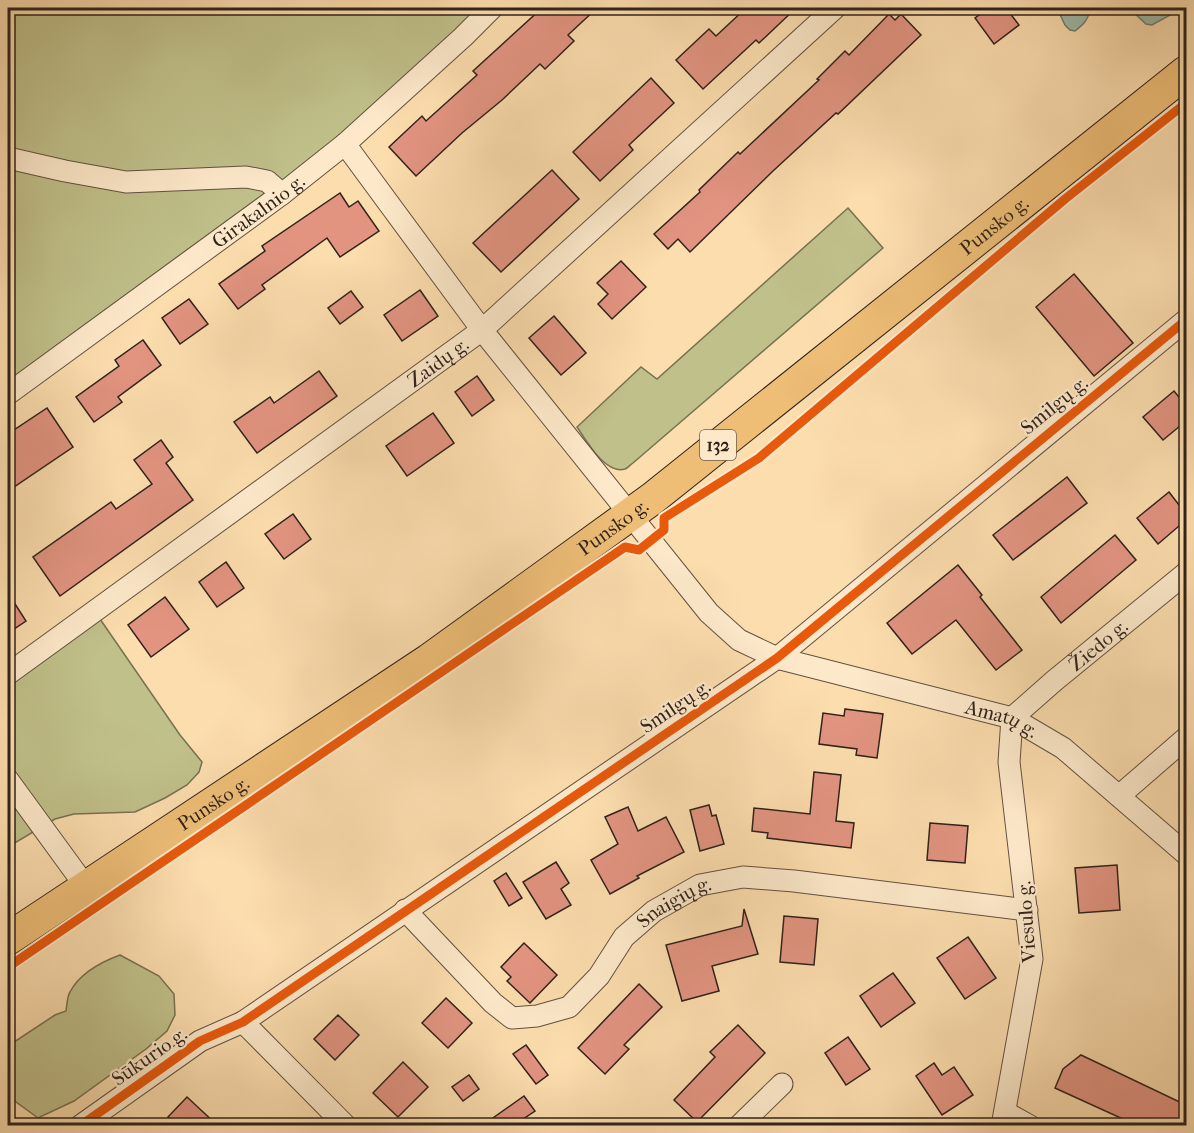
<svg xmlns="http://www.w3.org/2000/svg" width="1194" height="1133" viewBox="0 0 1194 1133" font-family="'IM FELL French Canon',serif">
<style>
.green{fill:#c0c08a;stroke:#787152;stroke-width:1.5}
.water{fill:#9fbcaa;stroke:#727e70;stroke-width:1.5}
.building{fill:#e29481;stroke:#2f221a;stroke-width:1.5}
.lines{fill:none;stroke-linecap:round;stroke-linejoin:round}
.street-casing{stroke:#62513f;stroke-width:23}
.primary-casing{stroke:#2f221a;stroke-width:34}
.street{stroke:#fde9ca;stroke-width:21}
.primary{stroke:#eebe77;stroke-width:32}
.cycleway-casing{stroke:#fde9ca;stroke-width:13}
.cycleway{stroke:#e8590c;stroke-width:9}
.labels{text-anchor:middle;stroke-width:4.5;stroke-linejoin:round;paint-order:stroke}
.shield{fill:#fde9ca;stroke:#6d5e4f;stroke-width:1.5}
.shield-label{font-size:18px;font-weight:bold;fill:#2f221a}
.street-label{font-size:20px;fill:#2f221a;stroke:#fde9ca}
</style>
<rect width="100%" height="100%" fill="#fcddae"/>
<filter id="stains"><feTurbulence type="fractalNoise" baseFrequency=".00333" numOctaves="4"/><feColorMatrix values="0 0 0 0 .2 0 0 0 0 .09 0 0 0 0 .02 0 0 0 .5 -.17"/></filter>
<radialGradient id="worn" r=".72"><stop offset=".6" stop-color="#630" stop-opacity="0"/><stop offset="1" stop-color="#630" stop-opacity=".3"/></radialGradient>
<g class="green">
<polygon points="8,8 484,8 317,155 8,381"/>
<path d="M848 208 883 248 633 463C630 465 628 468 625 469 605 475 586 440 577 427L641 367 657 379Z"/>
<polygon points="100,619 180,735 202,762 199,772 187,785 165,798 135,812 74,814 55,819 8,847 8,683"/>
<path d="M120 955 159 976 174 994 175 1015 167 1031 146 1049 74 1101 38 1118 8 1096V1046L55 1015 66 1011C67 1005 67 997 70 992 80 973 101 962 120 955Z"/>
</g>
<g class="water">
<path d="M1057 8H1090C1089 19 1084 24 1075 31L1070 30 1065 25Z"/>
<polygon points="1129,8 1177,8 1172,14 1152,25 1146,24"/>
</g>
<g class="building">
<polygon points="542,8 597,8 568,35 574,41 545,69 540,64 502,100 462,133 416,176 389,147 422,116 426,121 477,75 473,71"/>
<polygon points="746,8 796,8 759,43 756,40 703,89 676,60 709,29 716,36"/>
<polygon points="989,8 1006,8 1019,25 994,44 975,18"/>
<polygon points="889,14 895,20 901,14 921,35 838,114 836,113 773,171 690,252 678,239 668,249 654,234 700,192 699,190 738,152 740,154 819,80 817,79 845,51 849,55"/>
<polygon points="651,78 674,103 629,145 633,150 600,181 573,152"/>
<polygon points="552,170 579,199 501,272 473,243"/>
<polygon points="340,193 349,207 358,201 379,231 340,257 327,238 262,285 265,289 238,309 219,284 265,251 262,246"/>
<polygon points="621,261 646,287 612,319 598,304 608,294 597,283"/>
<polygon points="1074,274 1133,343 1094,376 1036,307"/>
<polygon points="420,290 438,316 402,341 384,315"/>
<polygon points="351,291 363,307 340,324 328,308"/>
<polygon points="189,299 208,324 180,344 162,318"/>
<polygon points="554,316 586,353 561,375 529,338"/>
<polygon points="143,340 161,365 118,397 122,402 94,422 76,397 119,366 115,360"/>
<polygon points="319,371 337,396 257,453 234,422 270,397 274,403"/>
<polygon points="477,376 494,400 472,416 455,392"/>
<polygon points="1174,391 1186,406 1186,421 1163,440 1143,417"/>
<polygon points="47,408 73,447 8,491 8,434"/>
<polygon points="433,413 454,443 407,476 386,446"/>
<polygon points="161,440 173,457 166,463 193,500 60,596 33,557 111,502 116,509 152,484 134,460"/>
<polygon points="1067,477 1087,503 1013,560 993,535"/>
<polygon points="1169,492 1186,514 1186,520 1158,544 1137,518"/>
<polygon points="293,514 311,539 284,559 265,534"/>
<polygon points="1115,535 1136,560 1061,623 1041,597"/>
<polygon points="226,562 244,588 217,607 199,582"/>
<polygon points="958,565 982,595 980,597 1022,650 996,670 956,620 912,654 887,623"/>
<polygon points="8,593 26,621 8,633"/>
<polygon points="165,597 189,629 151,657 128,625"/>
<polygon points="845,709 883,714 877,758 856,755 857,749 819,744 823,713 844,716"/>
<polygon points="814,772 841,775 836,821 854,823 851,848 767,838 768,833 752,831 754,808 810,814"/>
<polygon points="709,805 712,816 716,815 724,844 700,851 690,810"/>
<polygon points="628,807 638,831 666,817 684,852 637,876 639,878 610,894 591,860 618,844 605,817"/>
<polygon points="930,823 968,826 965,863 927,860"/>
<polygon points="556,862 569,883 561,889 571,905 546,919 523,882"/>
<polygon points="1117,865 1120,910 1079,913 1075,868"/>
<polygon points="506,873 522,898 509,906 494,881"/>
<polygon points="744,909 758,954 712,966 719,991 682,1001 666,945 742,926"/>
<polygon points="784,916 818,919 814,965 780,962"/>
<polygon points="968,937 996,978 965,999 937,958"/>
<polygon points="524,943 557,975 530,1003 507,981 511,977 501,967"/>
<polygon points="893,973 915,1003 881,1027 860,996"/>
<polygon points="639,984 662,1007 624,1045 629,1049 605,1074 578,1048"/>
<polygon points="446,998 472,1023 448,1048 422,1023"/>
<polygon points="338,1015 359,1035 335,1060 314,1039"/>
<polygon points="738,1025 765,1053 697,1122 674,1100 715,1057 710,1052"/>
<polygon points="848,1037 870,1069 846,1085 825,1053"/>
<polygon points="526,1045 548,1075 536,1084 513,1054"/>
<polygon points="1081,1055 1186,1105 1186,1125 1136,1125 1055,1088 1063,1069"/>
<polygon points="403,1062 428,1087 398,1117 373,1093"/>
<polygon points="934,1063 942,1075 954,1067 973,1095 942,1115 916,1076"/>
<polygon points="469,1075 479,1089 463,1101 452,1087"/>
<polygon points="524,1096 535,1111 514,1125 483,1125"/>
<polygon points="187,1097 217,1125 177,1125 168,1117"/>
</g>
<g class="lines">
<g class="street-casing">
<g id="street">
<path id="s1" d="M345 144 482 330 709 613 739 640 777 658 1012 718 1063 748 1186 854"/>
<polyline points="8,158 65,171 126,182 246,177 267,181 282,194"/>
<path id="s2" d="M8 394 282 194 345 144 463 37 492 8"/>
<path id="s3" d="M8 674 482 330 835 8"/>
<polyline points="8,780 86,887"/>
<polyline points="1119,796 1186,738"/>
<path id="s4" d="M405 910 493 1003 512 1018 537 1016 569 1007 599 976 624 937 654 911 700 885 743 877 794 881 1027 910"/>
<polyline points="243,1022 346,1126"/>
<polyline points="1005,1112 1030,1126"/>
<polyline points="80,1126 200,1041 243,1022 777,658 1186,320"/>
<polyline points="739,1126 782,1084"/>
<path id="s5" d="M1002 1126 1032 959 1009 762 1012 718 1054 681 1186 573"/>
</g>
</g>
<g class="primary-casing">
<g id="primary">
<path id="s6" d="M8 939 429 660 653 498 1186 72"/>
</g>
</g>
<use href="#street" class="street"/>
<use href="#primary" class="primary"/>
<g class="cycleway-casing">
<g id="cycleway">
<polyline points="8,967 625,547 639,550 664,530 664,518 759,458 1065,199 1186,103"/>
<polyline points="80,1126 200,1041 243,1022 777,658 1186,320"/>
</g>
</g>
<use href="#cycleway" class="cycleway"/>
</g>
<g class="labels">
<rect class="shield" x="700" y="430" width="36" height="30" rx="4.5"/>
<g class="shield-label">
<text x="718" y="451">132</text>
</g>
<g class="street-label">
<text dy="7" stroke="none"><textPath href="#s2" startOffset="310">Girakalnio g.</textPath></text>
<text dy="7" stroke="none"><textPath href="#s6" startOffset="1218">Punsko g.</textPath></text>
<text dy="7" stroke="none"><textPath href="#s3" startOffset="531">Zaidų g.</textPath></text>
<text transform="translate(1054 405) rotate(-39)" y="7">Smilgų g.</text>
<text dy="7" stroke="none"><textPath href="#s6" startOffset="732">Punsko g.</textPath></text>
<text dy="7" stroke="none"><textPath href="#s5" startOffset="525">Žiedo g.</textPath></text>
<text transform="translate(675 706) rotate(-34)" y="7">Smilgų g.</text>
<text dy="7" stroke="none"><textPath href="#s1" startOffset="909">Amatų g.</textPath></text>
<text dy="7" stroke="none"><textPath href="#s6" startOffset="246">Punsko g.</textPath></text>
<text dy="7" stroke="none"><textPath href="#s4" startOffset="362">Snaigių g.</textPath></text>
<text transform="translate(1026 922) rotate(-94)" y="7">Viesulo g.</text>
<text transform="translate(149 1056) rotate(-35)" y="7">Sūkurio g.</text>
</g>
</g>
<rect width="1194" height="1133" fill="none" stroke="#fcddae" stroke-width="30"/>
<rect x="9" y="9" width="1176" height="1115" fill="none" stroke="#2f221a" stroke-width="3"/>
<rect x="15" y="15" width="1164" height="1103" fill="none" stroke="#2f221a" stroke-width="1.5"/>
<rect width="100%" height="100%" filter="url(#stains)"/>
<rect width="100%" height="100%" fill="url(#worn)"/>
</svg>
